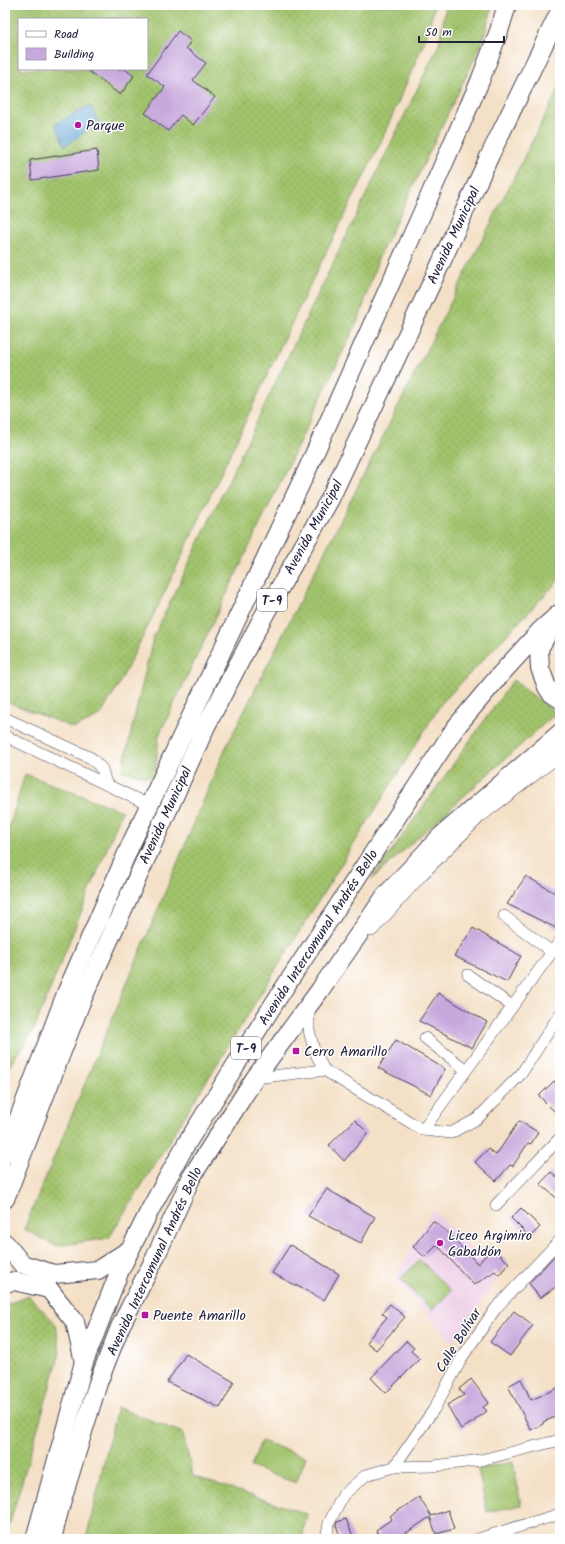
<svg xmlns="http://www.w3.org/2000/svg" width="565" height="1544" viewBox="0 0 565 1544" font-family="Kalam,sans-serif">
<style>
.built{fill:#efd0e6}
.grass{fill:url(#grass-dots);stroke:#627254;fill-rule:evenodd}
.garden{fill:#a1c36c;stroke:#627254}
.water{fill:#5fa2d3;stroke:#406287}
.building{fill:#c8a9dd}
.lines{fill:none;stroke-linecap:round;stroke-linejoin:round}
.minor-casing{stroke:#423e50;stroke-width:12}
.secondary-casing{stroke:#423e50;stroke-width:16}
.trunk-casing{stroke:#423e50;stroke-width:20}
.minor{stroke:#fff;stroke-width:11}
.secondary{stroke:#fff;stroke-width:15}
.trunk{stroke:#fff;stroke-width:18}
.poi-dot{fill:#b5179e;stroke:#fff;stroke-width:1.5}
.labels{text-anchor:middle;stroke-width:3;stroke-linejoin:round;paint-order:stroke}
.shield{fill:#fff;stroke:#646476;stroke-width:1}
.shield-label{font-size:13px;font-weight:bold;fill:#22223b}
.poi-label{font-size:14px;fill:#22223b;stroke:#fff;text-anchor:start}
.street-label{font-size:14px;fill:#22223b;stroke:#fff}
</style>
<defs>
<pattern id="grass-dots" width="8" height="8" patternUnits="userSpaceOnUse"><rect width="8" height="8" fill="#a1c36c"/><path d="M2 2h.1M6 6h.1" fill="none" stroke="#8aa75e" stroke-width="1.8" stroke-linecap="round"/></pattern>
</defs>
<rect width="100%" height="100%" fill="#fff"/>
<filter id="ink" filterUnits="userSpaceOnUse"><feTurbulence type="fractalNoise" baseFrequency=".025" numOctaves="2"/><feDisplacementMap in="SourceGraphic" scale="8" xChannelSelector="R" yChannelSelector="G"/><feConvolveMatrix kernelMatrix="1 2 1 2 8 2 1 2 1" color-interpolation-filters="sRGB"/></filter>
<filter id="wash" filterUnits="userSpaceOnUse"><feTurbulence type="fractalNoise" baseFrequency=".012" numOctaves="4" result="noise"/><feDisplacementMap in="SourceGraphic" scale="16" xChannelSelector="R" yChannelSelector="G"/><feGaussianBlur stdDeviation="0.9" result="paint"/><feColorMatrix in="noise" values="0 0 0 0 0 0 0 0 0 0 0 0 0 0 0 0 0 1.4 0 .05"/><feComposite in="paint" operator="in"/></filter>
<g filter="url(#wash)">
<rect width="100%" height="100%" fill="#f4e0c6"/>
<polygon class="built" points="433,1209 498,1278 453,1342 394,1280"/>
<g class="grass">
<path d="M5 5H435L426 38 379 146 305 295 162 598 119 684 100 716 74 728 5 701ZM19 19H147V69H19Z"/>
<polygon points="446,5 493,5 482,43 378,259 360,316 159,735 155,778 122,771 153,638 305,321 439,44"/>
<polygon points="560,86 560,579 441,704 109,1238 56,1246 24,1229 225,749"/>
<polygon points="513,680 556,713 371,880"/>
<polygon points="25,774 122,811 34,1029 5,1073 5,841"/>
<polygon points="29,1296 56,1324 60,1353 5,1539 5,1305"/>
<polygon points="117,1407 183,1433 193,1476 307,1514 302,1539 86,1539"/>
</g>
<g class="garden">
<polygon points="420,1260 451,1291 432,1310 400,1279"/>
<polygon points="261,1441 306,1457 296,1483 251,1467"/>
<polygon points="513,1462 521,1505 487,1512 478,1469"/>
</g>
<polygon class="water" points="90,105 101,127 91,128 65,146 55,124"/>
<g id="blocks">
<g class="building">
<polygon points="178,31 191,41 186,48 206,63 193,80 215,97 193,125 181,115 168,131 145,113 165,87 147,74"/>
<polygon points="86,69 125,69 134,76 120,95"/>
<polygon points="97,150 99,170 32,180 30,160"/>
<polygon points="526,876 560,896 560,930 507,904"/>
<polygon points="473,928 521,956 507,982 454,956"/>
<polygon points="438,993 487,1022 472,1048 419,1021"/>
<polygon points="396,1040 445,1069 431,1095 378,1068"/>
<polygon points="554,1081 560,1088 560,1117 539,1096"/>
<polygon points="355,1120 368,1133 344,1161 329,1145"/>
<polygon points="519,1121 538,1132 531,1144 528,1143 513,1166 510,1165 496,1181 475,1162 488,1149 496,1155"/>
<polygon points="551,1172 560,1180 560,1201 540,1184"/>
<polygon points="327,1189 375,1217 361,1243 308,1216"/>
<polygon points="521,1208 540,1227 530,1237 511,1218"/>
<polygon points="433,1221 449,1233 448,1234 478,1264 492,1248 509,1263 499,1275 495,1271 474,1285 437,1245 425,1257 413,1247"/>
<polygon points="290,1245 339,1274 324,1300 272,1273"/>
<polygon points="560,1250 560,1284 540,1298 529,1283"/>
<polygon points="390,1304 405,1317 376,1350 366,1342 387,1317 382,1313"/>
<polygon points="514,1311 533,1325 510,1356 490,1342"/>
<polygon points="406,1341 414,1348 411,1351 420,1359 386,1393 371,1378"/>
<polygon points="186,1354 234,1382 220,1408 167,1382"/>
<polygon points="471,1379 489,1403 483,1407 487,1411 475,1420 475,1421 461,1429 447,1405 464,1395 459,1389"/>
<polygon points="521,1379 531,1400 560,1387 560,1415 543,1422 543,1424 531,1430 508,1386"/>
<polygon points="419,1497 431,1516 448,1510 454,1529 436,1534 430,1517 397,1539 381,1539 376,1530 392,1519 390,1516"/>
<polygon points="346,1519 354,1539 341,1539 336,1525 337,1522"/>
</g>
</g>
</g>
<g filter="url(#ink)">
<use href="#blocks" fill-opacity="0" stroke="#423e50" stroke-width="1"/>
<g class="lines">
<g class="minor-casing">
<g id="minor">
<polyline points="5,718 91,758 102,769 106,784"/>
<polyline points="5,736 149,805"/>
<polyline points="504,916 552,952"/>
<polyline points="468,975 512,1006"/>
<polyline points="309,1006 309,1030 314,1050 324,1070 423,1130 451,1133 477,1119 521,1074 560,1014"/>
<polyline points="425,1038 466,1070"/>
<polyline points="255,1078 324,1070"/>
<polyline points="423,1130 560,941"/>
<polyline points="496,1205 560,1138"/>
<polyline points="394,1467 434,1409 463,1356 496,1308 560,1240"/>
<polyline points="326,1539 329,1523 343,1495 366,1475 394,1467 434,1466 481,1460 560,1440"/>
<polyline points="478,1539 560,1514"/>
</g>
</g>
<g class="secondary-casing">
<polyline id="secondary" points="371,929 420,874 478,816 560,753"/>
</g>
<g class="trunk-casing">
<g id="trunk">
<polyline points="550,629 539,649 540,668 547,687 551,693 560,699"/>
<polyline points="5,1154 67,991 131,844 308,468 419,220 480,81 499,31 507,5"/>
<polyline points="5,1199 81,1002 206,726 262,619 330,499 440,265 490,155 560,11"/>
<polyline points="5,1243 22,1264 54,1274 98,1270 129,1250"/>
<polyline points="5,1283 14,1281 49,1289 75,1322 84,1362"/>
<polyline points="35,1539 84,1362 120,1270 151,1208 185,1146 275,1002 456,727 499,676 540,631 560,613"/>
<polyline points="52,1539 61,1503 98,1383 120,1327 155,1258 192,1176 255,1078 320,990 386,895 440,837 560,733"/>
</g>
</g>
<use href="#minor" class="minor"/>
<use href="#secondary" class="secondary"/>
<use href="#trunk" class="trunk"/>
</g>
</g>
<g class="poi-dot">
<circle cx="78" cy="125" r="4"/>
<rect x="292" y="1047" width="8" height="8" rx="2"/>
<circle cx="440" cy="1243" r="4"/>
<rect x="141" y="1311" width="8" height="8" rx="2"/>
</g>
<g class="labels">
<g class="shield">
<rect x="257" y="589" width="30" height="22" rx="3"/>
<rect x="231" y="1037" width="30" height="22" rx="3"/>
</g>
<g class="shield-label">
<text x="272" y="605">T-9</text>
<text x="246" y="1053">T-9</text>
</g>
<g class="poi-label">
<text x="86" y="130">Parque</text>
<text x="304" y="1056">Cerro Amarillo</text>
<text x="448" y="1240">Liceo Argimiro<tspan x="448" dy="16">Gabaldón</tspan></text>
<text x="153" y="1320">Puente Amarillo</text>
</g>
<g class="street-label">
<text transform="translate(453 235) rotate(-65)" y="5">Avenida Municipal</text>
<text transform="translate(313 527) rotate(-61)" y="5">Avenida Municipal</text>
<text transform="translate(165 815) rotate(-65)" y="5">Avenida Municipal</text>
<text transform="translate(318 937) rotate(-57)" y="5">Avenida Intercomunal Andrés Bello</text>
<text transform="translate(154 1261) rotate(-65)" y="5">Avenida Intercomunal Andrés Bello</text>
<text transform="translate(458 1340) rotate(-58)" y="5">Calle Bolívar</text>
</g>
</g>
<rect width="565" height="1544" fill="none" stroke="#fff" stroke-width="20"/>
<rect x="18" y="18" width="130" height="52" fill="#ffffff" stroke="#a7a7b1"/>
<rect x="26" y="31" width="20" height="6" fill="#ffffff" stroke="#a7a7b1"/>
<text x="54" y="38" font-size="12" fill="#22223b">Road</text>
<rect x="26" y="48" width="20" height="12" fill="#c8a9dd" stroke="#a7a7b1"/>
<text x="54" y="58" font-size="12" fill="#22223b">Building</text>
<path d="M419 36v6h85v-6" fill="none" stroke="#22223b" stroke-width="2"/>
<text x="425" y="36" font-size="12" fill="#22223b" stroke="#ffffff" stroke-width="3" paint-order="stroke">50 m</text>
</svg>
